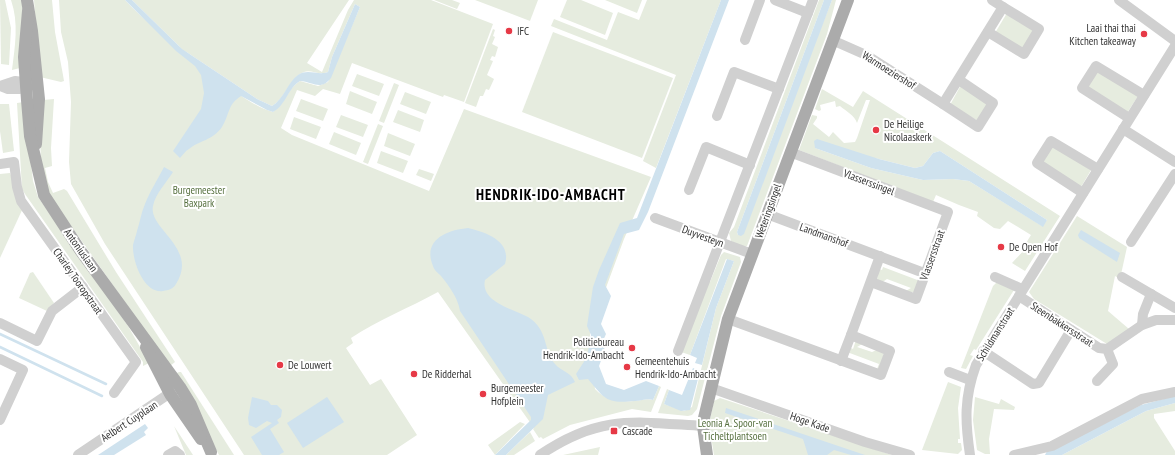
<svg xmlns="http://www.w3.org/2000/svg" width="1175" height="455" viewBox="0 0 1175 455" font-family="'PT Sans Narrow',sans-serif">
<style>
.green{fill:#e6ecdf;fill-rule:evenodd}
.water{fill:#cfe2ee}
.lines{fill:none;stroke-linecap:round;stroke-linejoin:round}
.stream{stroke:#cfe2ee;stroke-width:2.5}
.minor{stroke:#d0d0d0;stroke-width:10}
.major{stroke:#ababab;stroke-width:12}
.poi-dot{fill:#e63946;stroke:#fff;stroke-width:1.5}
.labels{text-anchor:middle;stroke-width:4;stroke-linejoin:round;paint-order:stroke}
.poi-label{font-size:11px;fill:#333;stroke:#fff;text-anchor:start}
.street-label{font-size:11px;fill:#333;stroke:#fff}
.park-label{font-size:11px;fill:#56703f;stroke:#fff}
.district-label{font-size:15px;font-weight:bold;letter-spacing:1px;fill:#000;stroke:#fff}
</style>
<rect width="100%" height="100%" fill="#fff"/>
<g class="green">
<polygon points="0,0 5,0 11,28 9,65 1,64"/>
<path d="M11 0H23L20 68 12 70C15 46 19 23 11 0Z"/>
<polygon points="34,0 52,0 55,32 63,75 64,81 61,82 40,77"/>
<path d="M59 0H125C144 21 168 38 190 55 211 72 248 106 273 112 285 103 289 87 300 81L318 86 328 82 360 7 355 4 332 57 328 72C319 76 311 69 304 72 289 78 286 98 272 106L257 99 182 49 132 0H349L307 63 322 72 348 10 354 0H431L493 24 464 102 444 95 443 97 352 63 340 94 323 89 315 96 297 90 281 128 292 135 429 191 464 109 651 177 624 239 590 331V344L595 389C605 400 620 402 634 401 641 401 646 398 653 400L659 386 661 387 651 412 632 409 570 425 543 439 541 437 539 438 533 429 534 428 438 292C409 308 378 320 351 338L353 343 346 348 370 385 381 379 417 435 387 455H244L105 244 71 184 69 162 71 102 68 62 61 32Z"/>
<polygon points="434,0 452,0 460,3 457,9"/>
<polygon points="475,0 538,0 530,21"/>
<polygon points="567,0 581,0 613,13 605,35 560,17"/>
<polygon points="605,0 642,0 637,13"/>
<polygon points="647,0 721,0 656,168 643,161 676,75 551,26 554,19 607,40 618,12 639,20"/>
<polygon points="819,0 824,0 737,232 738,235 832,0 836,0 827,34 747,246 743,247 731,241 729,233 734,227"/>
<polygon points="1007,13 1036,31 1024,50 995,33"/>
<polygon points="493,29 495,30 493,36 495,37 492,44 498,47 495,57 492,56 490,60 493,61 487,75 494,79 489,90 486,89 483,96 480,96 476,107 465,103"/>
<polygon points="553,32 673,78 642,158 522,112"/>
<polygon points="1097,71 1138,96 1127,113 1087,88"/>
<polygon points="357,74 384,84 379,96 352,86"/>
<polygon points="394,83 399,85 384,123 379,121"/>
<polygon points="961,85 991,104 980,122 950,105"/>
<path d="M822 89 853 107 863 91 1060 216 1025 271 1012 263 1028 246 1026 243 1031 235 1008 221 1000 229 994 228 977 216 978 212 959 205 936 195 933 202 799 150 812 115 817 116V118L813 124 829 137 833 132 844 143 855 142 857 138 870 100H866L857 123C855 116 846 111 840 106L836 107 835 101 820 105 821 110 819 111 815 109ZM815 148 879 159 915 168 923 166 933 153 940 151 1047 220 1042 226 969 181 953 179 923 180 871 168Z"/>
<polygon points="350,91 377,102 372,114 346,104"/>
<polygon points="405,92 431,102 426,114 400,104"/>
<polygon points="54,99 51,148 52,166 45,168 48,182 53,193 64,189 67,191 116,272 175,362 170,366 50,196 41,162 40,137 43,100"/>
<polygon points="301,99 328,109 323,121 296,111"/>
<polygon points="24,102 33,181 38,197 128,326 148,361 149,363 143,366 143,362 25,194 22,189 17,103"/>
<polygon points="0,104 9,104 14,151 3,153 0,131"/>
<polygon points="398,110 424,120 420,132 393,122"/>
<polygon points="341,115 368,125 363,137 336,127"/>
<polygon points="294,117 321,127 316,139 290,129"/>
<polygon points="378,124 383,126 368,164 363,162"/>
<polygon points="334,132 361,143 356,155 329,144"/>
<polygon points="388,133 415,144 410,156 384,146"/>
<polygon points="1051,145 1091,170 1081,187 1041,162"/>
<polygon points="381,151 408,161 403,173 377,163"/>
<polygon points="419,169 434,174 431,181 416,175"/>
<polygon points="10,173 23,208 0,258 0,174"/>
<polygon points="1077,216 1127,247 1120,279 1115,276 1108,311 1129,329 1107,344 1034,299 1029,292"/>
<polygon points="724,252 740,257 741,262 721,316 697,409 692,415 688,416 658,413 667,389 669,390 664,404 684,411 692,407 716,308 734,261 726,259 690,355 681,352 708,281 710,282 721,255"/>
<polygon points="883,267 920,281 914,292 904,292 911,288 887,279 881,283 877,279 879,269 882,270"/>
<polygon points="33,272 54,303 47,311 19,298 30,273"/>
<polygon points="996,283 1000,283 1014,290 976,350 974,349 970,355 973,356 966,369 961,368 993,286"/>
<polygon points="856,340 864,343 857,347 872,352 879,349 884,353 879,370 877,369 879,364 847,352 849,347 853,349"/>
<polygon points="179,372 181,372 234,455 219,455 175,374"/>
<polygon points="948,382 961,387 958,408 960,439 958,439 958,443 961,443 962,450 958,454 922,450"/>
<polygon points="975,397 999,404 1001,399 1015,407 1014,410 994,409 989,439 990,454 985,454 977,450 973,420"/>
<polygon points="720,398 892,455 714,455 709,424 714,401"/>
<polygon points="1175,403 1175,411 1154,414 1154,418 1175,451 1175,455 1062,455 1146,411"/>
<polygon points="520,422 525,424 495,455 488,445"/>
<polygon points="174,426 193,455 186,455"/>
<polygon points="530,432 535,441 514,455 506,455"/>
<polygon points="600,447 598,455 563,455"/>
</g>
<g class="water">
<path d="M125 0H132L182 49 257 99 272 106C284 99 287 83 298 75 308 68 318 76 328 72L332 57 355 4 360 7 331 78C321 91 313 82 300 81 288 88 286 105 273 112L267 110 241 96C227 105 230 114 222 127 212 141 200 140 189 149 185 151 183 155 180 158L173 151 201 109 204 93 201 75 195 66 176 51Z"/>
<path d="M721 0H729L648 212 639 230 624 234 605 285 611 296 601 324 606 334 602 343 605 350 599 366 606 384 624 390 646 381 659 386 653 400C647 398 642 401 635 401 606 404 605 399 588 379L579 380 576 374 587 357 591 335 587 326 593 287 599 270 620 223 637 218Z"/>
<polygon points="824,0 832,0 744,234 741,236 738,235 737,232"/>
<polygon points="817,139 879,159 915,168 923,166 933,153 940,151 1047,220 1043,227 969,181 953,179 923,180 871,168 815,148 814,141"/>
<path d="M164 167 173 172C167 182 155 194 153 206 148 229 199 248 176 284 173 289 169 290 163 291 144 294 132 261 133 245 134 240 136 236 137 231 140 222 141 213 145 204 150 191 158 179 164 167Z"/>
<path d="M468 228C485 232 512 241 505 264L485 280C480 302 513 309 528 317 549 330 543 351 555 364 562 372 571 372 575 382L548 395 543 419 506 455H495L531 420V417L460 311C458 298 449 286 441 276 438 273 434 270 433 266 422 240 447 230 468 228Z"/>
<polygon points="1081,230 1120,253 1117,262 1079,238 1078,235"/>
<polygon points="727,259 734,261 716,308 702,365 695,363 697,358 690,355"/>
<polygon points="693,368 700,371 690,410 681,411 664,404 669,390 682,395"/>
<polygon points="1175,396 1175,403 1146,411 1062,455 1045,455 1047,451 1141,405"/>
<polygon points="252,397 268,401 271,405 277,405 282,410 281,417 277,420 279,423 270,429 284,452 279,455 262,455 251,437 272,423 267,421 256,428 249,425 248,418"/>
<polygon points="327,397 344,422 303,448 287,423"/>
<polygon points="726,408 865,455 851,455 834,450 827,455 808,455 803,439 725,413"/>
<polygon points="145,424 148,428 144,432 146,435 114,455 98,455"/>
</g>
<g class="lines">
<g class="stream">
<polyline points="0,334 106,384"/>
<polyline points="0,347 102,396"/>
</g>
<g class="minor">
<polyline points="775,0 808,13"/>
<polyline points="1119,0 1175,41"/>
<polyline points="988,32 1024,54 1039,29 1003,7"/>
<polyline points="745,40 760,0"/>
<polyline points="832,40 866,55 943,104 1003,7 992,0"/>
<polyline points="0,86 15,81 32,83"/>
<polyline points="0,86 8,89 20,89 26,83"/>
<polyline points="943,104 978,127 993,103 959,80"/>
<polyline points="717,116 734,72 779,89"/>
<polyline points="1129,118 1082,88 1096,66 1144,95"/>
<polyline points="1123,129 1175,162"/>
<polyline points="790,152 948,212 916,299 871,282"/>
<polyline points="0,164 14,162 17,187 21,201 136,362 114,393"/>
<polyline points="689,190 706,147 750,165"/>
<polyline points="1083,193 1037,163 1051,141 1098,169"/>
<polyline points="767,214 924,273"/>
<polyline points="655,218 752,254"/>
<polyline points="1131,242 1175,174"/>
<polyline points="995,277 1022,289"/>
<polyline points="1122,277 1175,308"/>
<polyline points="1019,296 1099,348 1107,349 1113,364 1097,381"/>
<polyline points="728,319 881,375 890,351 851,335 880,256"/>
<polyline points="0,323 37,341 52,311 83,287"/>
<polyline points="1142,325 1143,314 1151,294"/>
<polyline points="1107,349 1142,325 1156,320 1175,320"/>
<polyline points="678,351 813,0"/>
<polyline points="983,351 1033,384 1039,383 1071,330"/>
<polyline points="0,359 23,370 0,420"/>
<polyline points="841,361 851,335"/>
<polyline points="949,372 970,380"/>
<polyline points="711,388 865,442 910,455"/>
<polyline points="78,455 176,389"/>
<polyline points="168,455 175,451 180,455"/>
<path d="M540 455C600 414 635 422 703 426"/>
<path d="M970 455C965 421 964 398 976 365L1175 46"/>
<polyline points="1014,455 1052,446 1142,399 1175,392"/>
</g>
<g class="major">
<polyline points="27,0 32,31 39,99 36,144"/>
<polyline points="28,11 24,57 27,100 30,136 44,195 80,250 180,387 191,405 211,452"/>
<polyline points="146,347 170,394 201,439"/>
<polyline points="707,455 703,426 704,418 728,319 848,0"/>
</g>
</g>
<g class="poi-dot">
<circle cx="509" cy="31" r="4"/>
<circle cx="1144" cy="34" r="4"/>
<circle cx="876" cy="130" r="4"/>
<circle cx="1001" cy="247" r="4"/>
<circle cx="632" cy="348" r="4"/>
<circle cx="280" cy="365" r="4"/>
<circle cx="627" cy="367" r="4"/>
<circle cx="414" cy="374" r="4"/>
<circle cx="483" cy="394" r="4"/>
<rect x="610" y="427" width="8" height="8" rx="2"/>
</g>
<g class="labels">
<g class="poi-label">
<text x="1136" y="32" text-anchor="end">Laai thai thai<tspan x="1136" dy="13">Kitchen takeaway</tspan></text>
<text x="517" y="35">IFC</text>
<text x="884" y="128">De Heilige<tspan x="884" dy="13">Nicolaaskerk</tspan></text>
<text x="1009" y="251">De Open Hof</text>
<text x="624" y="346" text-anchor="end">Politiebureau<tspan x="624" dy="13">Hendrik-Ido-Ambacht</tspan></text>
<text x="635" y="365">Gemeentehuis<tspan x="635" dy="13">Hendrik-Ido-Ambacht</tspan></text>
<text x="288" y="369">De Louwert</text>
<text x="422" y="378">De Ridderhal</text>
<text x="491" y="392">Burgemeester<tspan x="491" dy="13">Hofplein</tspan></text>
<text x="622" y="435">Cascade</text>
</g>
<g class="street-label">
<text transform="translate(889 70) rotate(32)" y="4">Warmoeziershof</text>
<text transform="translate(869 182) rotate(21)" y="4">Vlasserssingel</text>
<text transform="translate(768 211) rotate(-70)" y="4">Weteringsingel</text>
<text transform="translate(824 235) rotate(20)" y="4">Landmanshof</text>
<text transform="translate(703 236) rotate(20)" y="4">Duyvesteyn</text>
<text transform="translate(81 250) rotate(55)" y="4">Antoniuslaan</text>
<text transform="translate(932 255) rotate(-70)" y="4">Vlassersstraat</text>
<text transform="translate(78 281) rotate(55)" y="4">Charley Tooropstraat</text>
<text transform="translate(1062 324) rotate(33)" y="4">Steenbakkersstraat</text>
<text transform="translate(995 334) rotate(-58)" y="4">Schildmanstraat</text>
<text transform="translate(129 421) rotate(-33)" y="4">Aelbert Cuyplaan</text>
<text transform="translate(810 422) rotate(19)" y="4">Hoge Kade</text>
</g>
<g class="park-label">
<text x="199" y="194">Burgemeester<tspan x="199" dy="13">Baxpark</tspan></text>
<text x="735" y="427">Leonia A. Spoor-van<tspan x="735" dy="13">Ticheltplantsoen</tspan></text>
</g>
<g class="district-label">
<text x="551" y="200">HENDRIK-IDO-AMBACHT</text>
</g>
</g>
</svg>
